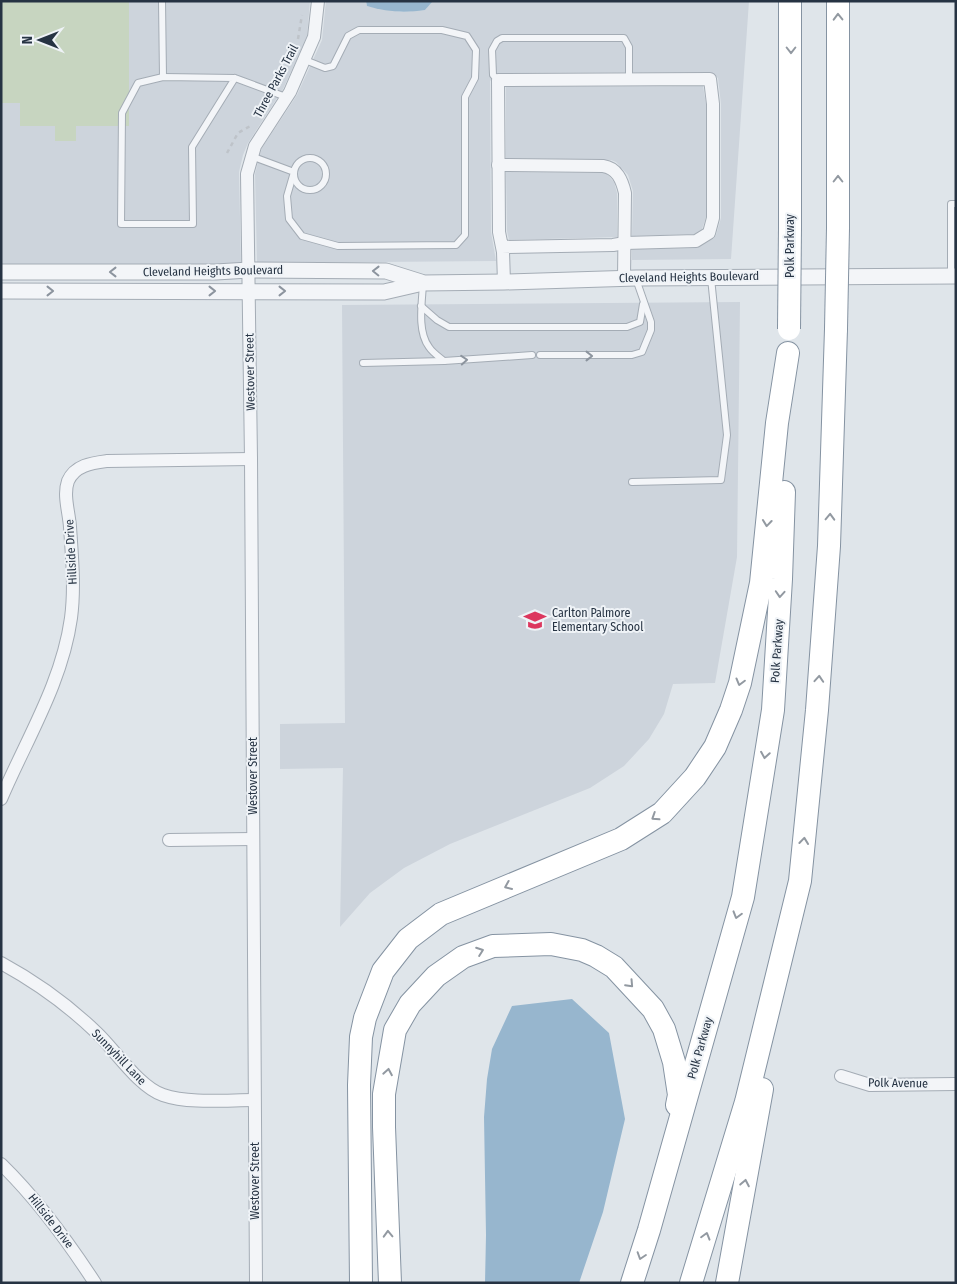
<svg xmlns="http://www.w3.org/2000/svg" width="957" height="1284" viewBox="0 0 957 1284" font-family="'Fira Sans Condensed',sans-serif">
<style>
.built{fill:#cdd4dc}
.green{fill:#c7d5c0}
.water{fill:#97b6ce}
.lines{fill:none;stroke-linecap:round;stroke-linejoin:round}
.service-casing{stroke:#a4acb5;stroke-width:8}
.minor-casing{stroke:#a4acb5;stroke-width:14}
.tertiary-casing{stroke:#a4acb5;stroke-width:17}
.motorway-casing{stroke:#8593a2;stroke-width:24}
.path{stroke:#bec3c9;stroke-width:2.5;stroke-dasharray:4 4;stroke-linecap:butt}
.service{stroke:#f3f5f8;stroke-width:6}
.minor{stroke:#f3f5f8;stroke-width:12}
.tertiary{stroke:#f3f5f8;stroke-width:15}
.motorway{stroke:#fff;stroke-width:22}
.motorway-bridge-casing{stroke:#8593a2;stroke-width:24;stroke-linecap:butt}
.motorway-bridge{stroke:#fff;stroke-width:22}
.oneway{stroke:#9299a1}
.oneway2{stroke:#8c949e}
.labels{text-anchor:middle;stroke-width:4;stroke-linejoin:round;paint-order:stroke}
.street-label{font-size:12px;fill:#263343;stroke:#eff3f7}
.poi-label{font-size:12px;fill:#263343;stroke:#eff3f7;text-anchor:start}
</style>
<rect width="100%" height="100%" fill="#dfe5ea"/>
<g class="built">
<polygon points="1,1 310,1 307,36 298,57 283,89 248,143 243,155 239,172 241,264 1,265"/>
<polygon points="326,1 366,1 367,6 401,12 425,10 433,1 749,1 731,259 632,260 632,249 697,248 713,239 716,235 721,218 721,104 718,78 710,72 498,73 490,81 491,232 496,261 257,263 255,174 259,158 262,148 297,95 322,40"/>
<polygon points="703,86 706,104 706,217 702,229 694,234 632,236 633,191 628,175 616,162 611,160 506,158 506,87"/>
<polygon points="506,172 606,173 614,182 617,193 617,237 509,240 507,231"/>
<polygon points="740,302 737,557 715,683 673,684 664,714 649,739 624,766 590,788 450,844 404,868 370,893 340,927 343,768 280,769 280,724 345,723 342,305"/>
</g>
<polygon class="green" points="1,1 129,2 129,126 76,126 76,141 55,141 55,126 20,126 20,103 1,103"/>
<g class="water">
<path d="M366 1H433L425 10C405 13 386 12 367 6Z"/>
<polygon points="572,999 609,1033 625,1119 603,1212 579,1283 485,1283 486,1235 484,1117 487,1079 492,1049 512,1006"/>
</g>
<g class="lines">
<g class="service-casing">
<g id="service">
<polyline points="162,1 163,77"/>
<polyline points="235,78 192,147 193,224 121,224 122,113 138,83 163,77 235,78 286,97"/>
<polyline points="498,80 493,75 492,50 497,41 502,38 624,38 629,47 629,79"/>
<polyline points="251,156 294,172 287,196 289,219 302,236 338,246 456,245 465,235 465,97 475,78 476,50 467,36 442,30 359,30 348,36 333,66 325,68 305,60"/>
<circle cx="310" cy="174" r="16"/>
<polyline points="951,275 951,204 956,204"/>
<path d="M423 284C422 303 417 331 429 347 432 352 439 357 444 361L532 355"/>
<polyline points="421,306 437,320 449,327 627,327 640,322 643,304"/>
<polyline points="540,355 632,355 642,352 651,330 651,322 636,279"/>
<polyline points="363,363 444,361"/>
<polyline points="632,482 721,480 727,435 711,278"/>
</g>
</g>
<g class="minor-casing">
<g id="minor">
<path d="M498 165 603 166C617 168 622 180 625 193L624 278"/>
<polyline points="502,247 613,245 625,243 696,241 709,233 713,218 713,104 710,79 498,80 499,232 503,252 504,282"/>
<path d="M1 799C26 740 62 683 71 618 75 588 72 557 70 527 69 512 63 495 68 481 75 465 92 463 107 461L251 459"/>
<polyline points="169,840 253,839"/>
<path d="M1 963C36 982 68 1005 97 1033 115 1050 139 1087 163 1095 189 1104 227 1100 254 1100"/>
<polyline points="841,1076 870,1085 956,1084"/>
<path d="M1 1164C38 1200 67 1240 95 1283"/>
<polyline points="256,1283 251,459 247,174 255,146 290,92 314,37 318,1"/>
</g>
</g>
<g class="tertiary-casing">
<g id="tertiary">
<polyline points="1,272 216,272 249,270 386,271 421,282"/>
<polyline points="1,291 384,292 423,283 504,282 636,278 956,276"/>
</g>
</g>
<g class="motorway-casing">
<g id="motorway">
<polyline points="838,1 838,228"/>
<polyline points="790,228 790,1"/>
<polyline points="361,1283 359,1085 361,1037 365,1018 383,971 408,939 441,914 621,839 662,813 695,777 715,747 731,710 740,683 761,583 777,423 788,353"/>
<polyline points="390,1283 384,1127 384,1094 395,1030 410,1004 436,976 463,957 493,946 551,944 582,950 596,956 614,967 653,1009 664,1029 674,1062 679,1095 677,1105"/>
<polyline points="632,1283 649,1230 743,897 773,710 781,579 784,492"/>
<polyline points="691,1283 746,1102 800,881 817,710 829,546 836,329"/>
<polyline points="727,1283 762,1089"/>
</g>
</g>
<g class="path">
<polyline points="298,39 302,15"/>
<polyline points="277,84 287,64"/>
<polyline points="227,153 238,133 252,125"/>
</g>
<use href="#service" class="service"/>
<use href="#minor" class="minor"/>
<use href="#tertiary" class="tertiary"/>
<use href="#motorway" class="motorway"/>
<g class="motorway-bridge-casing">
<g id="motorway-bridge">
<polyline points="789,329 790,228"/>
<polyline points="836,329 838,228"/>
</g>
</g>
<use href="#motorway-bridge" class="motorway-bridge"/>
</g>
<defs><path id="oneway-chevron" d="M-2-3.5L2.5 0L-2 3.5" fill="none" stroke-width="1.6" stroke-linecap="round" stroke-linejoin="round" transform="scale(1.25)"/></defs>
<g class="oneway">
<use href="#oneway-chevron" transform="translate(838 17) rotate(-91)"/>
<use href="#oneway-chevron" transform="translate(791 50) rotate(90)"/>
<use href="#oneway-chevron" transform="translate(838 179) rotate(-90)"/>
<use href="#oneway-chevron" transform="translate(830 517) rotate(-88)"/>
<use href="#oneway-chevron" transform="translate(767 523) rotate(96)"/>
<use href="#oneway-chevron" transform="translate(780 594) rotate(94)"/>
<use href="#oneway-chevron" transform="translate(819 679) rotate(-86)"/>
<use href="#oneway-chevron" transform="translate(740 682) rotate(105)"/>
<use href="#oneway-chevron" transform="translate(765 755) rotate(99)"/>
<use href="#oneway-chevron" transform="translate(655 817) rotate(147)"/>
<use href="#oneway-chevron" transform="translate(804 841) rotate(-84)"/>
<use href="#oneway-chevron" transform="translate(508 886) rotate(157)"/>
<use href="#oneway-chevron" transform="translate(737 915) rotate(106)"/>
<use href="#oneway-chevron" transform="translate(480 951) rotate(-20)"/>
<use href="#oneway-chevron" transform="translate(630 984) rotate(47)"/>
<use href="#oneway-chevron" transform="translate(388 1072) rotate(-80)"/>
<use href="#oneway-chevron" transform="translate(745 1183) rotate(-79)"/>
<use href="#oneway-chevron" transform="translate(388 1234) rotate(-92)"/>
<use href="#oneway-chevron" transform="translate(706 1236) rotate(-74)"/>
<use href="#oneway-chevron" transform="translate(641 1256) rotate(108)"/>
</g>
<g class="oneway2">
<use href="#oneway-chevron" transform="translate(376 271) rotate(-179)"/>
<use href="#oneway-chevron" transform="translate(113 272) rotate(180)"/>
<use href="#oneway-chevron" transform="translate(50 291)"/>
<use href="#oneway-chevron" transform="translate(212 291)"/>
<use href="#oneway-chevron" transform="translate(282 291)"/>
<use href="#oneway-chevron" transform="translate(589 356)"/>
<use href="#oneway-chevron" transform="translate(464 360) rotate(-4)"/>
</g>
<defs>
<g id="school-bare" transform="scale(1.725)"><path d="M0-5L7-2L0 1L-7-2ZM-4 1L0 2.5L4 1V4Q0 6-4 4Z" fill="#dc375e" stroke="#eff3f7" stroke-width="2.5" paint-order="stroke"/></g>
</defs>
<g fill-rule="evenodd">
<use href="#school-bare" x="535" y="620"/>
</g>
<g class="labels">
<g class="street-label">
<text transform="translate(276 81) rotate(-62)" y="4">Three Parks Trail</text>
<text transform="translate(790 246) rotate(-90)" y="4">Polk Parkway</text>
<text transform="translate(213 271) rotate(-1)" y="4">Cleveland Heights Boulevard</text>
<text transform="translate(689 277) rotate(-1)" y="4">Cleveland Heights Boulevard</text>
<text transform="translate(250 372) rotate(-91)" y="4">Westover Street</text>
<text transform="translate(71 552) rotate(-93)" y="4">Hillside Drive</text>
<text transform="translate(777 651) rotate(-86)" y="4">Polk Parkway</text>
<text transform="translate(253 776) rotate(-90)" y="4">Westover Street</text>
<text transform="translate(700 1048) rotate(-74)" y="4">Polk Parkway</text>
<text transform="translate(119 1057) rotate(46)" y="4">Sunnyhill Lane</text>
<text transform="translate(898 1083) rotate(1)" y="4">Polk Avenue</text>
<text transform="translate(255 1181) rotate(-90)" y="4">Westover Street</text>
<text transform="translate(51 1221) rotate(52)" y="4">Hillside Drive</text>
</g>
<g class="poi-label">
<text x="552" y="617">Carlton Palmore<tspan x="552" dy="14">Elementary School</tspan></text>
</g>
</g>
<rect width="957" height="1284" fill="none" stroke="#263343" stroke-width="5"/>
<g transform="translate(40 40) rotate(270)" stroke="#eff3f7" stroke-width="4" paint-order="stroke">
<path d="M0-4L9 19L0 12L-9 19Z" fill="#263343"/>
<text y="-8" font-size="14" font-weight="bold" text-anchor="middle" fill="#263343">N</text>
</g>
</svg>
